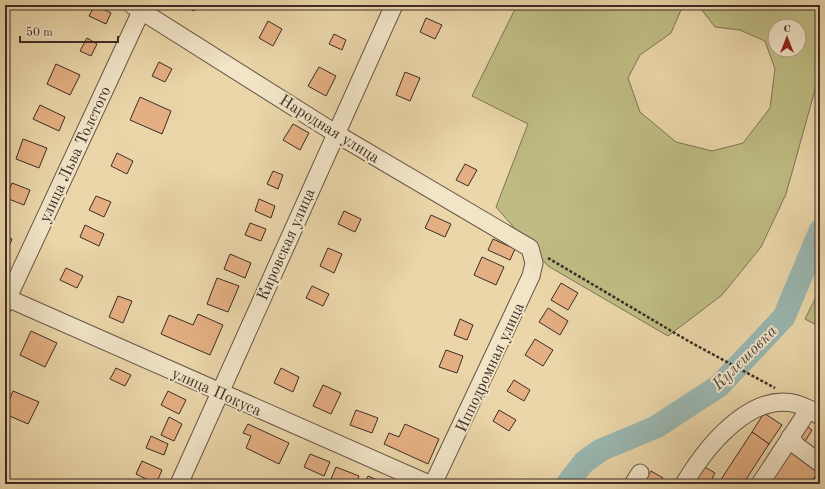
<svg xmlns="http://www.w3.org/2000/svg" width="825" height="489" viewBox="0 0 825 489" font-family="'Old Standard TT',serif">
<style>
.green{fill:#bebc83;stroke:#7e7454;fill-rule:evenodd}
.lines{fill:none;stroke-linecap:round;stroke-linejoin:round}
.river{stroke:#9ab7b1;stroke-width:23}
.building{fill:#e4af83;stroke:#3e2c26}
.minor-casing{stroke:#695647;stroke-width:19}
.path{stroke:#3e2c26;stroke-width:2.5;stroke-dasharray:3 2;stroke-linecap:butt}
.minor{stroke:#f1e4c7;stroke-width:17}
.labels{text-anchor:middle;stroke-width:4;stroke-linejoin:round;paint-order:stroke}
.street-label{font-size:16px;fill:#3e2c26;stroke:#f1e4c7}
.water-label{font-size:17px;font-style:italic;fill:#504842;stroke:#f1e4c7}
</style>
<rect width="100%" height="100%" fill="#ead6a9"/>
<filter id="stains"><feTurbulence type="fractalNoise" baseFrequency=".005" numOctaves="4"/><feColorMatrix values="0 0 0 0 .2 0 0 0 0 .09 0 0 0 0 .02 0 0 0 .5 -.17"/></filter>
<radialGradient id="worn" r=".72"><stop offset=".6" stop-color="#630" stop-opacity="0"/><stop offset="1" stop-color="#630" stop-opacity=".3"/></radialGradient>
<g class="green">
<path d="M517 5H681V10L671 33 640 55 628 78 640 112 676 142 712 151 743 143 770 108 775 69 765 41 740 30 715 27 698 5H820V72L786 194 761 247 722 295 668 336 548 266 496 207 528 124 472 96ZM775 26H799V50H775Z"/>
<polygon points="820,289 820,327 805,319"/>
</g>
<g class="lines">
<polyline class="river" points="567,484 584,462 601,450 656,427 719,386 784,317 820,231"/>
</g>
<g class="building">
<polygon points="95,5 111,13 106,24 89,16"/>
<polygon points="182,5 197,5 194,11"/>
<polygon points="426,18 442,25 435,39 420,32"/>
<polygon points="268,21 282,29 273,46 259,38"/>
<polygon points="334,34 346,40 342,50 329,44"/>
<polygon points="87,38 97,44 91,56 80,51"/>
<polygon points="159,62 172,69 165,82 152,76"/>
<polygon points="56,64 80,75 70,95 47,84"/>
<polygon points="319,67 336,76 326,96 308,86"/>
<polygon points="405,72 420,78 410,101 396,95"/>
<polygon points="140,97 171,111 162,134 130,120"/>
<polygon points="40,105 65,117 59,131 33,119"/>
<polygon points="293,124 309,133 300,150 283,140"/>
<polygon points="23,139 47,148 39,168 16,159"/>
<polygon points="117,153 133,161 127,174 111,166"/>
<polygon points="465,164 477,170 468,186 456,180"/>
<polygon points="273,171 283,175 278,189 267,184"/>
<polygon points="12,183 30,190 24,205 6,198"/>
<polygon points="96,196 111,202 104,217 89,210"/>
<polygon points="259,199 275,206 271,218 255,211"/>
<polygon points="344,211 361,219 355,232 338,224"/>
<polygon points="431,215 451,224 445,237 425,228"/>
<polygon points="250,223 266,229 261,241 245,235"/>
<polygon points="85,225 104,234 99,246 80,237"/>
<polygon points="5,236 12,239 5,256"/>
<polygon points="493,239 515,249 510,260 488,250"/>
<polygon points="328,248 342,254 334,273 320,266"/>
<polygon points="230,254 251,263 245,278 224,269"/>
<polygon points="482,257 504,267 496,285 474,275"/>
<polygon points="66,268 83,276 77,288 60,280"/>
<polygon points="217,278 239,286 228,312 207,304"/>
<polygon points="561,283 578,293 568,310 551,300"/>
<polygon points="312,286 329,294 323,306 306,298"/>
<polygon points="118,296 132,301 123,323 109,317"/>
<polygon points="548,308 568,321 560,335 539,322"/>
<polygon points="198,314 223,325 210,355 161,334 169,315 193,325"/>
<polygon points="460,319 473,325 467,340 454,335"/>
<polygon points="31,331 57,343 45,367 20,355"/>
<polygon points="535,339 553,350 543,366 525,355"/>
<polygon points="446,350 463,356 457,373 439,367"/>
<polygon points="116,368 131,375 125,386 110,379"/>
<polygon points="281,368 299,377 293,392 274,383"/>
<polygon points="514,380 530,390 524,401 507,391"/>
<polygon points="323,385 341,393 331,414 313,406"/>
<polygon points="13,391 39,402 28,424 5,414 5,410"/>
<polygon points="168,391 186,400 179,414 161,405"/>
<polygon points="356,410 378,418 372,433 350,425"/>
<polygon points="499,410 516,420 509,431 493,421"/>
<polygon points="764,413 782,425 769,444 752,432"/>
<polygon points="169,417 182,424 174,441 161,435"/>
<polygon points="248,424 289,443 279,464 246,448 251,436 243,433"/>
<polygon points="405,424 439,439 428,464 384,444 389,433 399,437"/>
<polygon points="803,424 812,430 804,443 795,437"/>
<polygon points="752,432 769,444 743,484 718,484"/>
<polygon points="151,436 168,444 164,455 146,448"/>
<polygon points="790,449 820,469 810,484 767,484"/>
<polygon points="310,454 330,462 324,476 304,467"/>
<polygon points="142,461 162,470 156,484 136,474"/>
<polygon points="701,465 715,473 709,484 689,484"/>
<polygon points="336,467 359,476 356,484 329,484"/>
<polygon points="651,471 663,478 660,484 643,484"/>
<polygon points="368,476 386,484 364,484"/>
</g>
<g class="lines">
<g class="minor-casing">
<g id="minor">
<polyline points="132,5 335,133 530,248 534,263 531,276 433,484"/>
<polyline points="5,297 429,484"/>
<polyline points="5,304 144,5"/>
<polyline points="790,437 797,446 820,463"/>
<polyline points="179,484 394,5"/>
<polyline points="633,484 640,473"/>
<path d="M684 484C707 445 758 381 809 409"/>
<polyline points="760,484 809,409 820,416"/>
</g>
</g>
<polyline class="path" points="548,258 690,342 775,388"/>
<use href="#minor" class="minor"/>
</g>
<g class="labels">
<g class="street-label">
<text transform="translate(330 128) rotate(32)" y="6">Народная улица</text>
<text transform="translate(74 154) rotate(-65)" y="6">улица Льва Толстого</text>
<text transform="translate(285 244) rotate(-66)" y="6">Кировская улица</text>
<text transform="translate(489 367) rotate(-65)" y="6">Ипподромная улица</text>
<text transform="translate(217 391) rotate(24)" y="6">улица Покуса</text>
</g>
<g class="water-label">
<text transform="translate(744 357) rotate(-45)" y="6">Кулешовка</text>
</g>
</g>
<rect width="825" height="489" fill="none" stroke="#ead6a9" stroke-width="20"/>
<rect x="6" y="6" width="813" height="477" fill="none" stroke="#3e2c26" stroke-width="2"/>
<rect x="10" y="10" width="805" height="469" fill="none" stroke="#3e2c26"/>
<g transform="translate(787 38)"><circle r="19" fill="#f1e4c7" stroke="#a99a87"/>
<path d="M0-3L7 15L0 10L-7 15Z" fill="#8f2418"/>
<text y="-6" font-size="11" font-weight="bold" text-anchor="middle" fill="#3e2c26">С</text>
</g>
<path d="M20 36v6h98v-6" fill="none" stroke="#3e2c26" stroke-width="2"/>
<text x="26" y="36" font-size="12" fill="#3e2c26" stroke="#f1e4c7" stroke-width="3" paint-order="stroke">50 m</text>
<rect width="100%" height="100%" filter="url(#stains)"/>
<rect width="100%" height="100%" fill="url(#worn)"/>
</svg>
